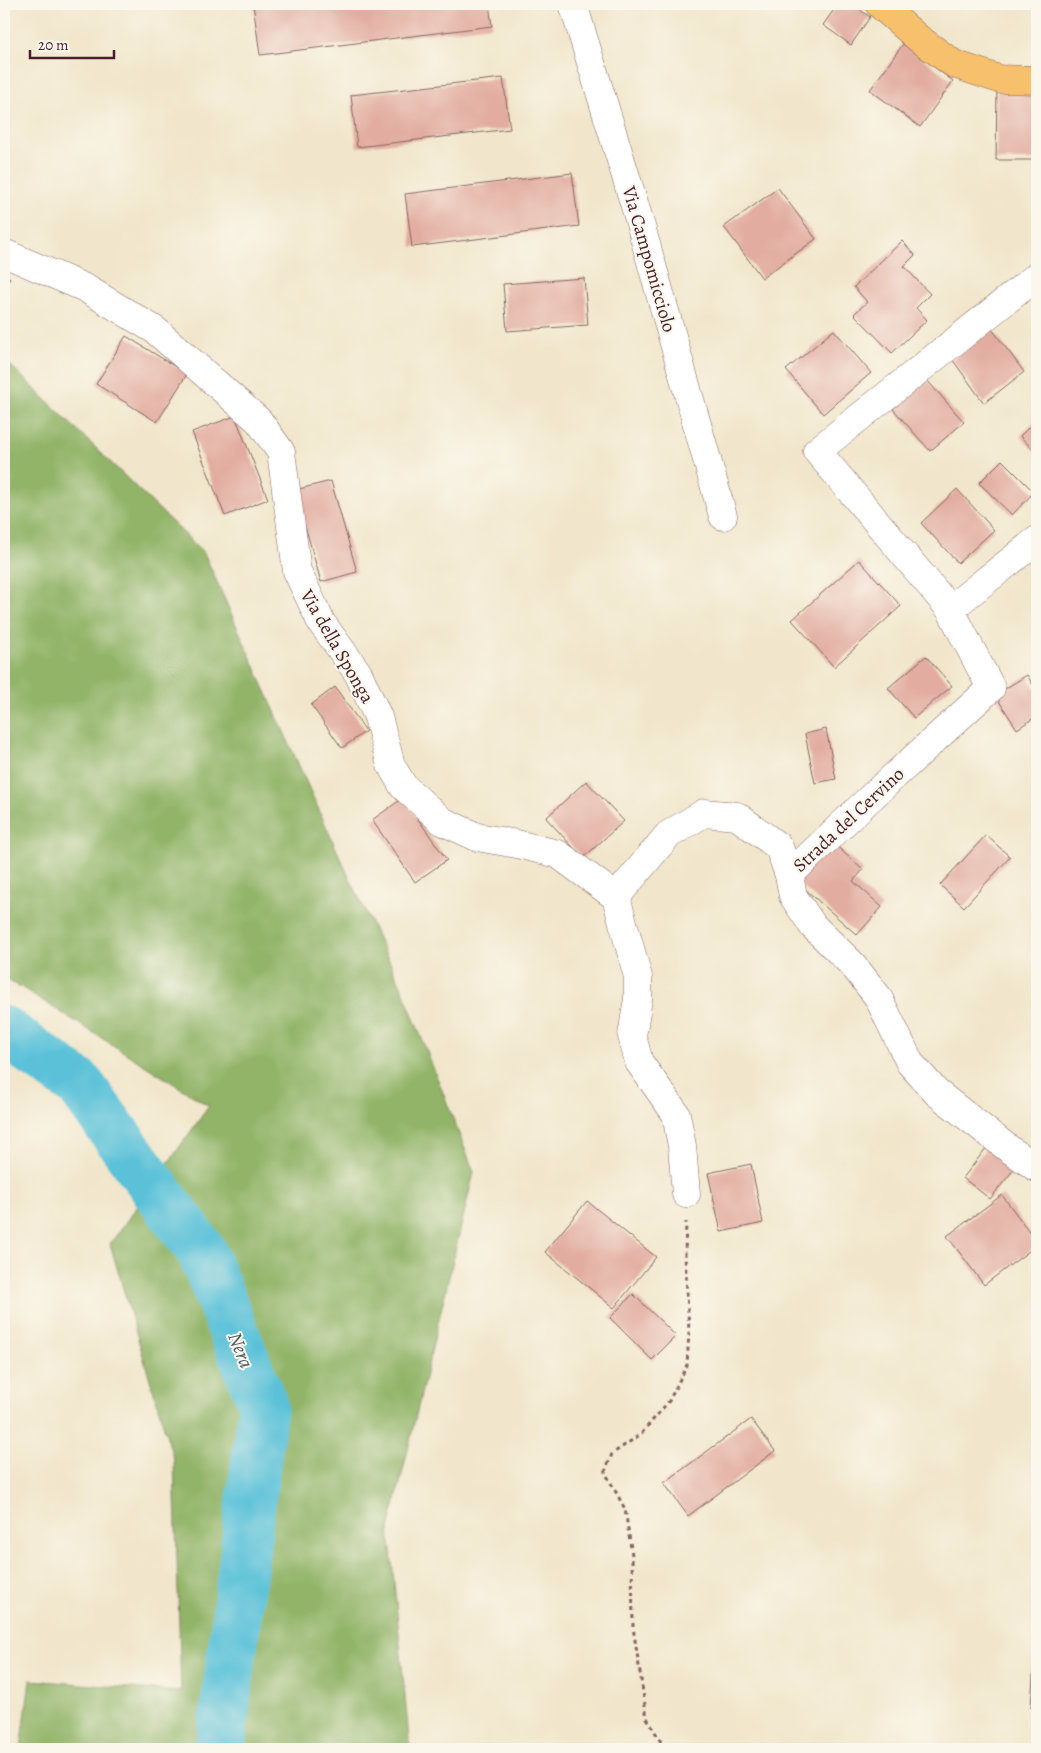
<svg xmlns="http://www.w3.org/2000/svg" width="1041" height="1753" viewBox="0 0 1041 1753" font-family="Alegreya,serif">
<style>
.forest{fill:#91b468;stroke:#6e6a4a}
.lines{fill:none;stroke-linecap:round;stroke-linejoin:round}
.river{stroke:#5ac1d8;stroke-width:50}
.building{fill:#e2ada0}
.street-casing{stroke:#846563;stroke-width:29}
.primary-casing{stroke:#846563;stroke-width:29}
.path{stroke:#846563;stroke-width:3;stroke-dasharray:4 4;stroke-linecap:butt}
.street{stroke:#fff;stroke-width:28}
.primary{stroke:#f7c06c;stroke-width:28}
.labels{text-anchor:middle;stroke-width:4;stroke-linejoin:round;paint-order:stroke}
.street-label{font-size:19px;fill:#4a1f2b;stroke:#fbf7ec}
.water-label{font-size:20px;font-style:italic;fill:#505868;stroke:#fbf7ec}
</style>
<rect width="100%" height="100%" fill="#fbf7ec"/>
<filter id="ink" filterUnits="userSpaceOnUse"><feTurbulence type="fractalNoise" baseFrequency=".02" numOctaves="2"/><feDisplacementMap in="SourceGraphic" scale="10" xChannelSelector="R" yChannelSelector="G"/><feConvolveMatrix kernelMatrix="1 2 1 2 8 2 1 2 1" color-interpolation-filters="sRGB"/></filter>
<filter id="wash" filterUnits="userSpaceOnUse"><feTurbulence type="fractalNoise" baseFrequency=".0096" numOctaves="4" result="noise"/><feDisplacementMap in="SourceGraphic" scale="20" xChannelSelector="R" yChannelSelector="G"/><feGaussianBlur stdDeviation="1.12" result="paint"/><feColorMatrix in="noise" values="0 0 0 0 0 0 0 0 0 0 0 0 0 0 0 0 0 1.4 0 .05"/><feComposite in="paint" operator="in"/></filter>
<g filter="url(#wash)">
<rect width="100%" height="100%" fill="#f1e6cb"/>
<polygon class="forest" points="4,359 204,553 343,864 402,988 474,1172 389,1529 410,1749 21,1749 30,1680 181,1692 174,1461 110,1244 209,1106 21,987 4,979"/>
<g class="lines">
<polyline class="river" points="4,1031 79,1084 202,1252 263,1405 220,1749"/>
</g>
<g id="blocks">
<g class="building">
<polygon points="253,4 489,4 492,26 260,55"/>
<polygon points="838,4 852,4 870,17 851,45 823,25"/>
<polygon points="903,44 953,81 920,127 870,90"/>
<polygon points="503,78 510,129 357,147 351,95"/>
<polygon points="997,90 1036,90 1036,160 996,160"/>
<polygon points="572,173 579,226 412,247 405,194"/>
<polygon points="778,188 816,239 762,278 724,227"/>
<polygon points="902,241 915,255 904,266 930,294 916,308 927,320 892,353 854,314 867,302 854,287"/>
<polygon points="4,274 10,278 4,288"/>
<polygon points="584,278 588,325 507,331 503,284"/>
<polygon points="992,329 1024,372 984,403 952,359"/>
<polygon points="834,330 871,373 823,414 786,370"/>
<polygon points="126,336 187,374 157,422 96,384"/>
<polygon points="926,379 964,422 930,451 893,409"/>
<polygon points="235,416 268,499 225,516 192,432"/>
<polygon points="1037,419 1037,454 1020,436"/>
<polygon points="1002,460 1034,492 1012,515 979,483"/>
<polygon points="331,481 357,572 321,582 295,490"/>
<polygon points="957,489 994,530 958,563 921,523"/>
<polygon points="859,560 901,606 834,667 792,620"/>
<polygon points="926,656 952,686 914,718 888,688"/>
<polygon points="1027,675 1037,692 1037,716 1017,729 995,695"/>
<polygon points="335,687 366,731 342,748 311,705"/>
<polygon points="826,729 836,779 815,783 805,734"/>
<polygon points="586,781 624,821 583,858 546,818"/>
<polygon points="403,798 447,860 415,882 372,820"/>
<polygon points="986,835 1010,857 964,907 940,885"/>
<polygon points="831,841 863,870 853,881 882,907 857,935 796,881"/>
<polygon points="987,1147 1015,1168 990,1199 963,1178"/>
<polygon points="751,1164 763,1223 721,1232 708,1173"/>
<polygon points="1002,1195 1037,1242 1037,1245 984,1285 947,1236"/>
<polygon points="587,1201 656,1257 614,1308 545,1252"/>
<polygon points="633,1294 676,1336 652,1360 610,1318"/>
<polygon points="751,1419 775,1451 688,1516 664,1483"/>
<polygon points="1034,1660 1037,1660 1037,1707 1031,1707"/>
</g>
</g>
</g>
<g filter="url(#ink)">
<use href="#blocks" fill-opacity="0" stroke="#846563" stroke-width="1"/>
<g class="lines">
<g class="street-casing">
<g id="street">
<polyline points="573,4 638,216 723,516"/>
<polyline points="4,253 85,288 155,330 259,421 281,452 297,571 321,622 358,673 378,717 391,765 403,786 442,821 477,837 517,844 558,854 616,897"/>
<polyline points="950,609 817,451 1037,276"/>
<polyline points="789,875 867,801 991,688 950,609 1037,540"/>
<polyline points="616,897 668,835 704,813 737,816 779,847 789,875 793,896 813,926 853,965 878,997 910,1063 937,1093 1009,1149 1037,1168"/>
<polyline points="616,897 638,977 638,999 632,1036 639,1062 676,1114 682,1146 686,1194"/>
</g>
</g>
<g class="primary-casing">
<polyline id="primary" points="879,4 918,38 954,64 999,79 1037,80"/>
</g>
<polyline class="path" points="665,1749 647,1718 633,1627 632,1555 625,1509 605,1472 612,1454 641,1434 669,1401 687,1365 689,1332 685,1254 686,1222"/>
<use href="#street" class="street"/>
<use href="#primary" class="primary"/>
</g>
</g>
<g class="labels">
<g class="street-label">
<text transform="translate(650 259) rotate(74)" y="7">Via Campomicciolo</text>
<text transform="translate(338 646) rotate(60)" y="7">Via della Sponga</text>
<text transform="translate(848 819) rotate(-43)" y="7">Strada del Cervino</text>
</g>
<g class="water-label">
<text transform="translate(241 1350) rotate(68)" y="7">Nera</text>
</g>
</g>
<rect width="1041" height="1753" fill="none" stroke="#fbf7ec" stroke-width="20"/>
<path d="M30 50v8h84v-8" fill="none" stroke="#4a1f2b" stroke-width="2.5"/>
<text x="38" y="50" font-size="15" fill="#4a1f2b" stroke="#fbf7ec" stroke-width="4" paint-order="stroke">20 m</text>
</svg>
